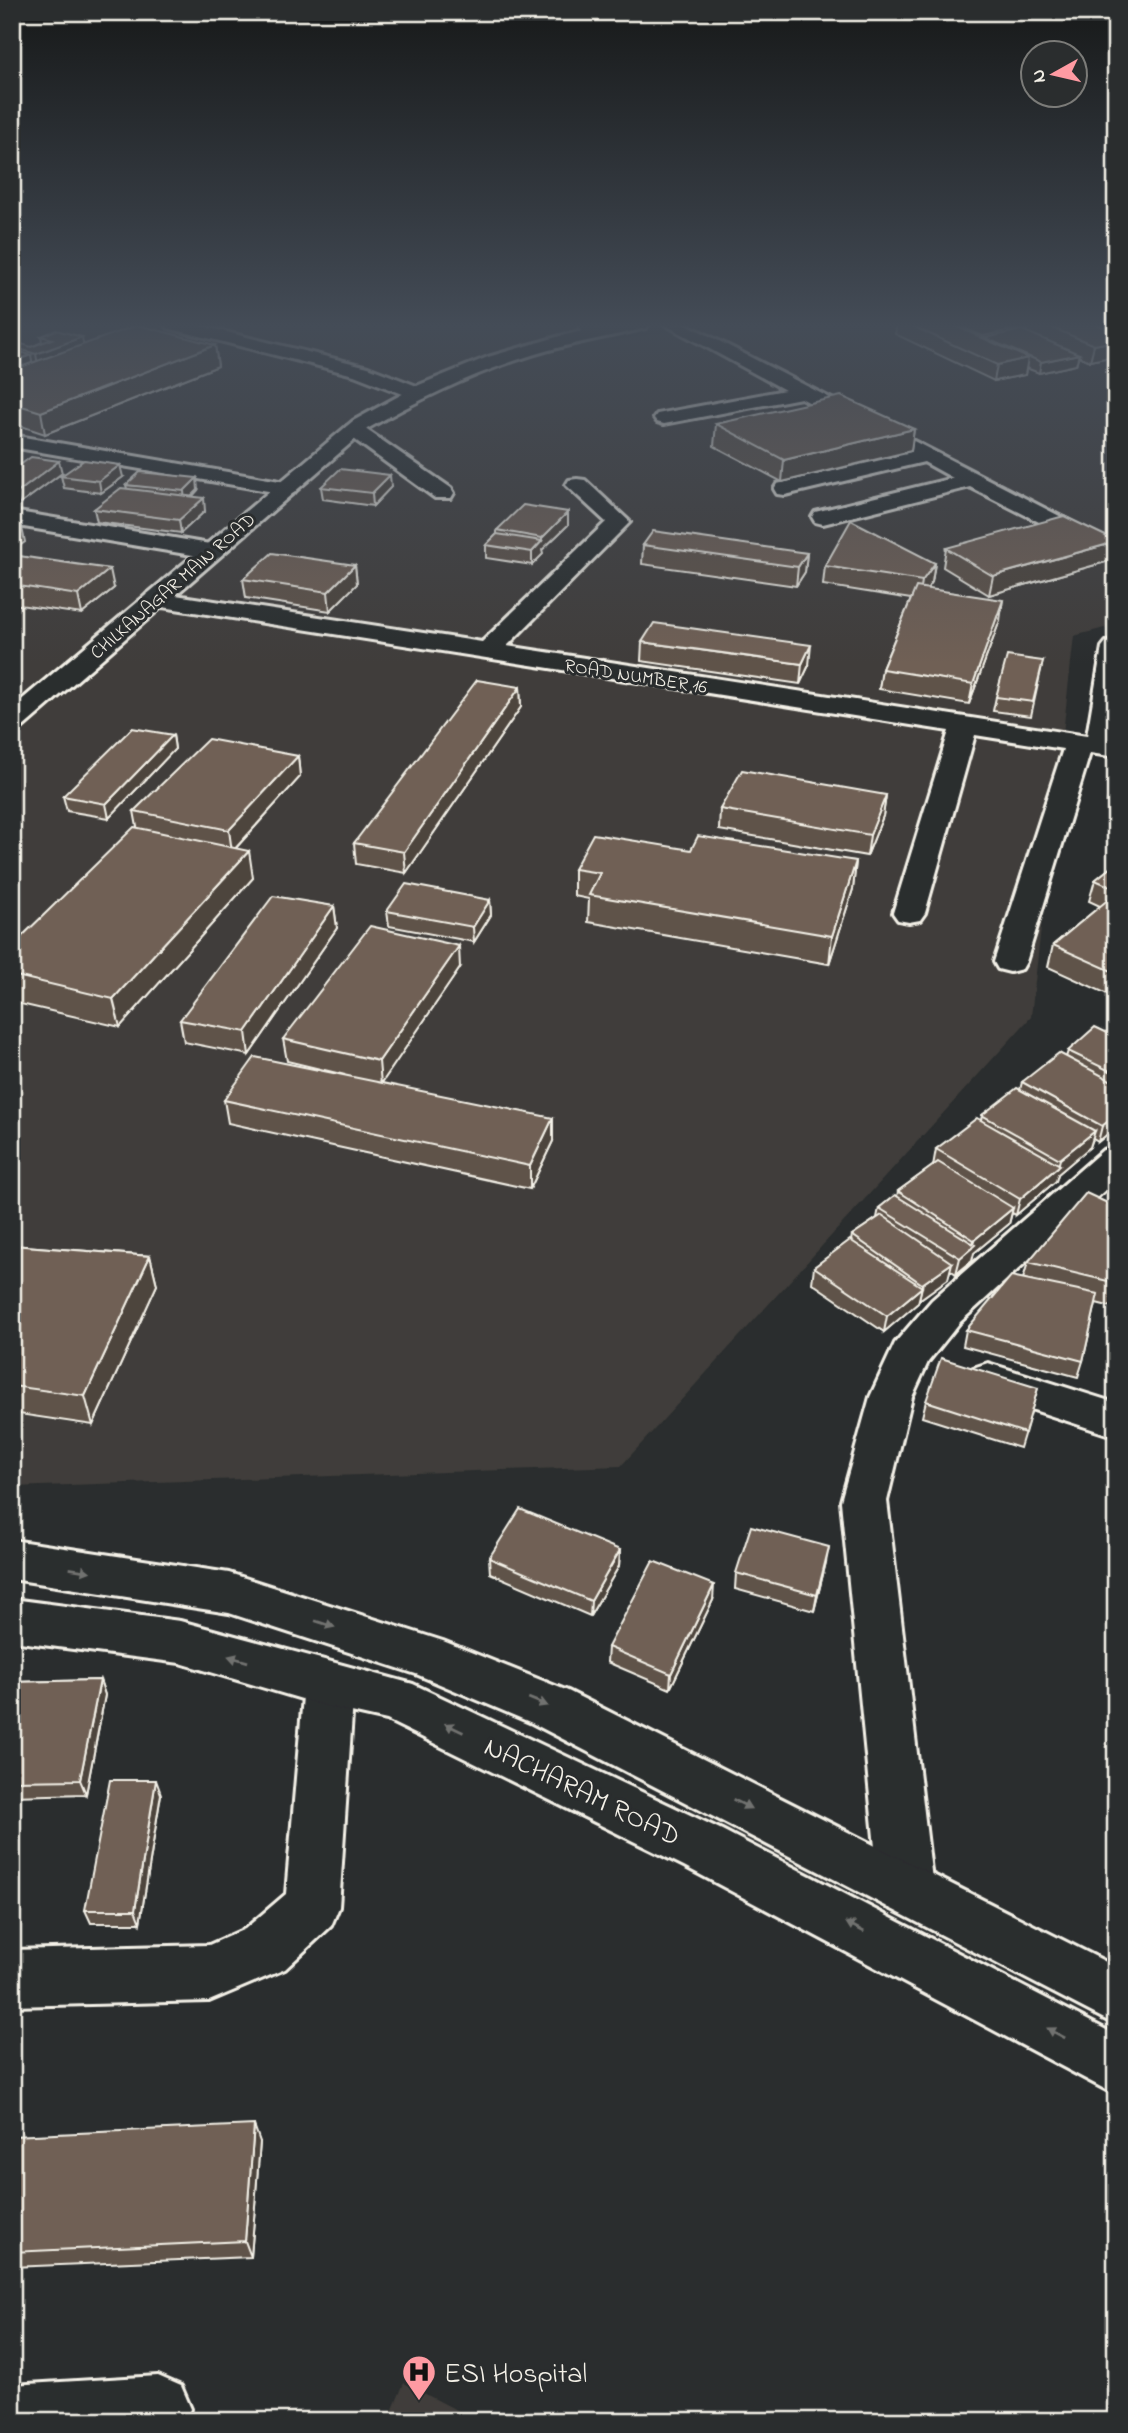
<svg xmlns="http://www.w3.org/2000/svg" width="1128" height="2433" viewBox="0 0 1128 2433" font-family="'Indie Flower',sans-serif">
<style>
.built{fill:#3f3d3a}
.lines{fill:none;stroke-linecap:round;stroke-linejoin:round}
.minor-casing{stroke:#f4f1e8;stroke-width:6}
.major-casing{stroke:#f4f1e8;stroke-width:6}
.minor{fill:#2a2d2e;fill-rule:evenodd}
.major{fill:#2a2d2e;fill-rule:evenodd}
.wall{fill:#5f5349;stroke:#f4f1e8;stroke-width:2}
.shaded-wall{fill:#4e443c;stroke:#f4f1e8;stroke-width:2}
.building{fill:#6f6155;stroke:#f4f1e8;stroke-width:2}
.oneway{fill:#71726f}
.labels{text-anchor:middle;stroke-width:6;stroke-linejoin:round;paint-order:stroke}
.far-street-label{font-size:19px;fill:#f4f1e8;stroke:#2a2d2e}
.near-street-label{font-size:28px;fill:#f4f1e8;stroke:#2a2d2e}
.near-poi-label{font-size:28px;fill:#f4f1e8;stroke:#2a2d2e;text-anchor:start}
</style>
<rect width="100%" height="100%" fill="#2a2d2e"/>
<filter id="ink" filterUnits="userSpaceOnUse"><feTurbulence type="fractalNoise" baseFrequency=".0143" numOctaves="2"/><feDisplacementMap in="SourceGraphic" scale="14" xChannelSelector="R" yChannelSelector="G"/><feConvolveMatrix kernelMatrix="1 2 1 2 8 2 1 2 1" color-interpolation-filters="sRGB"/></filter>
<g filter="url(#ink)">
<g class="built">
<polygon points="12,324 578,324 610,341 716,324 1116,324 1116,625 1074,636 1031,1017 621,1466 12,1487"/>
<polygon points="404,2383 478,2421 388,2421"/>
</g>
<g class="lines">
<g class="minor-casing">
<g id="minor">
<polygon points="165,324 194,324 368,367 422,388 425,392 415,398 408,396 354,375 168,328"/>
<polygon points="579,324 597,324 594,337 582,337"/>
<polygon points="664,324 686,324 1116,545 1116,561 970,487 823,524 815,522 812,517 815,512 953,478 924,462 785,495 777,494 774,489 777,484 907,454 801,398 664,424 657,422 654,418 657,414 785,390"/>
<polygon points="354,424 361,426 451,488 454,493 451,498 435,498 347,434 344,430 347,426"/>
<polygon points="12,435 286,482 294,483 297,488 294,493 286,494 12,447"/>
<polygon points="577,479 585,480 630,522 507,646 1087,736 1102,647 1106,642 1116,640 1114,740 1116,757 1090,753 1026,962 1022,969 1010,972 998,969 994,962 1063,749 975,735 925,913 920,920 909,922 898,920 893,913 949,731 156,606 147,604 144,599 147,594 156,592 482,642 606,522 566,485 569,480"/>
<polygon points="12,511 210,544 218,546 221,551 218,556 210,558 12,525"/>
<polygon points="1116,1147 1116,1180 960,1322 928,1362 912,1397 887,1501 933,1888 925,1907 906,1914 887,1907 879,1888 841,1501 870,1397 895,1343 932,1300 1103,1150"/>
<polygon points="988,1363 1116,1403 1116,1437 973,1390 967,1379 973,1368"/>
<polygon points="329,1663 346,1669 354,1685 339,1907 331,1926 285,1969 209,2001 12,2006 12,1950 209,1945 245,1929 286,1894 304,1685 312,1669"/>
<polygon points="158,2376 181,2386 191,2409 186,2421 12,2421 12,2385"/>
</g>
</g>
<g class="major-casing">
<g id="major">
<path d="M615 324H649L646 328C609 337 572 343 535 354 476 372 421 398 367 429L22 728 12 730V708L353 421 419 385 488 357 560 336Z"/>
<polygon points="12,1540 229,1573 443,1641 568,1691 1116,1967 1116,2025 532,1723 416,1674 229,1613 12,1579"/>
<polygon points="12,1599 180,1621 413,1684 722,1830 1116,2035 1116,2095 684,1866 387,1720 329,1707 180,1663 12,1641"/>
</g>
</g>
<use href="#minor" class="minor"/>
<use href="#major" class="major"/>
</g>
<g class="wall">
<polygon points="897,324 1008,324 1020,328 1019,331 1026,332 1027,324 1116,324 1116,356 1090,361 1078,356 1076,365 1039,373 1026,368 1025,375 994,381 895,334"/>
<polygon points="41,336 83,345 215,345 218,366 45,434 12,423 12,346 31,347 42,342"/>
<polygon points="716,424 914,429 911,451 782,482 714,446"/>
<polygon points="12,471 62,473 19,505 12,504"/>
<polygon points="61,476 123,477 101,493 64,488"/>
<polygon points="126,485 198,490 192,497 205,511 181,533 97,522 94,509 127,489"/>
<polygon points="321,487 391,487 373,506 323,499"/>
<polygon points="568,512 568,525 542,550 543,554 532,565 486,558 486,545 497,534 497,530"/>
<polygon points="643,545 807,553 805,572 796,586 642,564"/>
<polygon points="946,548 1113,560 989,595 943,567"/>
<polygon points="12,555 114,588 82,614 12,604"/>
<polygon points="935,563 932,582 927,589 1000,620 969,704 879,689 882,669 911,599 823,585 825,566"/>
<polygon points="355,565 357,584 330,611 246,598 243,579"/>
<polygon points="642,642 809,665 800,684 641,661"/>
<polygon points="1043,661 1031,716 993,711 996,697"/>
<polygon points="520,687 521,707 406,873 356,864 354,843"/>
<polygon points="173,735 175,749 109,818 67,811 63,796"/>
<polygon points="298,756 300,777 236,848 253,878 120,1027 12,1002 12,946 137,827 134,811"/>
<polygon points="1116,760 1116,804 1107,802"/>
<polygon points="886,795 883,816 867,856 719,830 720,809"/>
<polygon points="691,850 856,861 853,889 829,964 588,922 589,899 574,896 574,869"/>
<polygon points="1116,863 1116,998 1048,967 1053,945 1100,906 1089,901 1095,880"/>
<polygon points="490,900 491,915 474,942 389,926 387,911"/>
<polygon points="334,906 337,928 249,1055 184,1042 180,1020"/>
<polygon points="460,968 381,1083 553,1141 530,1189 228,1123 224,1100 345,1075 287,1061 283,1039"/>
<polygon points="1116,1037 1116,1127 1098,1142 1093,1139 1090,1147 1058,1174 1056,1181 1016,1215 1012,1213 1009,1224 974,1253 972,1261 956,1274 950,1270 948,1279 919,1300 918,1303 884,1332 812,1283 814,1267 851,1241 852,1235 877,1218 879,1208 897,1197 898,1191 933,1166 936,1149 981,1120 982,1115 1020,1090 1022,1082 1066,1057 1068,1051"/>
<polygon points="1116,1198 1116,1308 1096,1303 1083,1361 1078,1377 963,1346 966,1330 1023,1279 1028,1262 1109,1204"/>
<polygon points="12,1245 150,1256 157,1285 93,1425 12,1413"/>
<polygon points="1038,1388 1020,1448 922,1417 926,1401"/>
<polygon points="620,1550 619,1566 590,1616 490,1573 489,1558"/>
<polygon points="826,1562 814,1611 735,1589 736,1573"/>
<polygon points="713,1600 670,1689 607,1662 608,1647"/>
<polygon points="100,1680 105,1695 86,1794 12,1796 12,1682"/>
<polygon points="161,1794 140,1923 91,1923 85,1910"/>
<polygon points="12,2136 260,2142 251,2257 12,2267"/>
</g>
<g class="shaded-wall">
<polygon points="1020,328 1018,339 985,338 984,347 982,347 983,336"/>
<polygon points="82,337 84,348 38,365 36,354"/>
<polygon points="1116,341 1116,356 1090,361 1094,345"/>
<polygon points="215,345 218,366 45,434 41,412"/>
<polygon points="1079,354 1076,365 1039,373 1041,362"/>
<polygon points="31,355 33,367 12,374 12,362"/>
<polygon points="1028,358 1025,375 994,381 997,365"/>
<polygon points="914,429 911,451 782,482 784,460"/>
<polygon points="59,461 62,473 19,505 17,493"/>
<polygon points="120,465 123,477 101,493 99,481"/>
<polygon points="390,475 391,487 373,506 372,493"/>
<polygon points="197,478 198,490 185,503 184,491"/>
<polygon points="204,498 205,511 181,533 179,520"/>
<polygon points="568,512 568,525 542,550 543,554 532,565 532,552 542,541 542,538"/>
<polygon points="21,523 25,542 12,551 12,529"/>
<polygon points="1116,542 1116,549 1113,560 989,595 993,576"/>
<polygon points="807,553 805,572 796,586 798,567"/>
<polygon points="935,563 932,582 919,600 922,581"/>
<polygon points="355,565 357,584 330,611 328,592"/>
<polygon points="110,569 114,588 82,614 78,595"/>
<polygon points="1003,600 1000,620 969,704 973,684"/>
<polygon points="811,645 809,665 800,684 802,664"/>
<polygon points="520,687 521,707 406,873 404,852"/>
<polygon points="173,735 175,749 109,818 106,804"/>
<polygon points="298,756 300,777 232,852 229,830"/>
<polygon points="886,795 883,816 867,856 870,835"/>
<polygon points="249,851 253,878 120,1027 113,999"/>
<polygon points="856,861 853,889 829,964 832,936"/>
<polygon points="490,900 491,915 474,942 473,927"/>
<polygon points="334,906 337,928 249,1055 246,1032"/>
<polygon points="459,946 460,968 381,1084 379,1061"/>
<polygon points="1116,1115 1116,1127 1098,1142 1102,1126"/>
<polygon points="553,1118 553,1141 530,1189 530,1166"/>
<polygon points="1095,1131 1090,1147 1058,1174 1056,1181 1016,1215 1020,1199 1058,1167 1060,1159"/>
<polygon points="1013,1208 1009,1224 974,1253 972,1261 956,1274 960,1258 972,1248 974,1240"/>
<polygon points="150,1256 157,1285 93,1425 85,1396"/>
<polygon points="952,1263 948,1279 919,1300 922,1284"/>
<polygon points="922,1287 918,1303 884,1332 887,1316"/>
<polygon points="829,1547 826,1562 814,1611 817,1595"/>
<polygon points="620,1550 619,1566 590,1616 591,1601"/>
<polygon points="714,1585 713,1600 670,1689 671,1674"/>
<polygon points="100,1680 105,1695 86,1794 80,1780"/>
<polygon points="156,1780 161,1794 140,1923 135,1910"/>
<polygon points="254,2125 260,2142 251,2257 245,2241"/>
</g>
<g class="building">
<polygon points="908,324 951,324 1028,358 997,365"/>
<polygon points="954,324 1008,324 1020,328 983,336"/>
<polygon points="1043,324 1096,324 1116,332 1116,341 1094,345"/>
<polygon points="1097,324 1116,324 1116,331"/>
<polygon points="138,325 215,345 41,412 12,403 12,370"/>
<polygon points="56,330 82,337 36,354 12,347 12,346 19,343 31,347 52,339 41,336"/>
<polygon points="1022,330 1079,354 1041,362 985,338"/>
<polygon points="12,350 31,355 12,362"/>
<polygon points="841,396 914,429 784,460 716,424"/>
<polygon points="31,457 59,461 17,493 12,492 12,471"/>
<polygon points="84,460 120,465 99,481 61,476"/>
<polygon points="340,469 390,475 372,493 321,487"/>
<polygon points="140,472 197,478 184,491 126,485"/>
<polygon points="121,488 204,498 179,520 94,509"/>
<polygon points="523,505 568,512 542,538 497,530"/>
<polygon points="1064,516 1116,541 1116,542 993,576 946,548"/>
<polygon points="851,520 935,563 922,581 825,566"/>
<polygon points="12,522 21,523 12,529"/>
<polygon points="653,531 807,553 798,567 643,545"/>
<polygon points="497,534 542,541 532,552 486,545"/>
<polygon points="272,553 355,565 328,592 243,579"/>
<polygon points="12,555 110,569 78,595 12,585"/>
<polygon points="916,587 1003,600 973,684 882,669"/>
<polygon points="654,623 811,645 802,664 642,642"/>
<polygon points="1007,656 1043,661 1033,702 996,697"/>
<polygon points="477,680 520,687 404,852 354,843"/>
<polygon points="132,728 173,735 106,804 63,796"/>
<polygon points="208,739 298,756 229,830 134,811"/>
<polygon points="1116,762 1116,789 1111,788"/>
<polygon points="742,770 886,795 870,835 720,809"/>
<polygon points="134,827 249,851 113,999 12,975 12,946"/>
<polygon points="593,834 691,850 698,836 856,861 832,936 589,895 600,873 574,869"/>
<polygon points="1116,863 1116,889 1095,880"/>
<polygon points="406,884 490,900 473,927 387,911"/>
<polygon points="1116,893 1116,973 1053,945"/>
<polygon points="273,896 334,906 246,1032 180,1020"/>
<polygon points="370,926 459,946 379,1061 283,1039"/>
<polygon points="1095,1027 1116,1037 1116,1074 1068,1051"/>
<polygon points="1059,1053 1116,1083 1116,1115 1102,1126 1022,1082"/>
<polygon points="255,1057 553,1118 530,1166 224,1100"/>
<polygon points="1017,1088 1095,1131 1060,1159 982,1115"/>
<polygon points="977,1118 1060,1165 1020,1199 936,1149"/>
<polygon points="938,1162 1013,1208 974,1240 898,1191"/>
<polygon points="1086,1193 1116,1207 1116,1283 1028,1262"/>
<polygon points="895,1195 975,1245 960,1258 879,1208"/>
<polygon points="1116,1198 1116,1207 1109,1204"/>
<polygon points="882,1215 952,1263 922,1284 852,1235"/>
<polygon points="850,1240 922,1287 887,1316 814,1267"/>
<polygon points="12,1245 150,1256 85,1396 12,1386"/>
<polygon points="1011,1276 1098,1294 1083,1361 966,1330"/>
<polygon points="941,1358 1038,1388 1025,1433 926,1401"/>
<polygon points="520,1509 620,1550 591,1601 489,1558"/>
<polygon points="751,1526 829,1547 817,1595 736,1573"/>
<polygon points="653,1561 714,1585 671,1674 608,1647"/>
<polygon points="100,1680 80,1780 12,1781 12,1682"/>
<polygon points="110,1780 156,1780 135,1910 85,1910"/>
<polygon points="254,2125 245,2241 12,2252 12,2136"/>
</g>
<defs><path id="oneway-solid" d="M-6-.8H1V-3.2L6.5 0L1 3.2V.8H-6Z" transform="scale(1.75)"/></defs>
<g class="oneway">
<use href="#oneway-solid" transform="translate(80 1570) rotate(9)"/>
<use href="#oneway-solid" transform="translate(325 1624) rotate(18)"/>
<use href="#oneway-solid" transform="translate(238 1659) rotate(-164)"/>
<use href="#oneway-solid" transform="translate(538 1702) rotate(22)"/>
<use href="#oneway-solid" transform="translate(454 1728) rotate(-154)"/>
<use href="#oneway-solid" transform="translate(742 1804) rotate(27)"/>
<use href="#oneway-solid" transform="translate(855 1927) rotate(-152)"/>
<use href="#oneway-solid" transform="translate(1056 2033) rotate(-151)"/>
</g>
</g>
<linearGradient id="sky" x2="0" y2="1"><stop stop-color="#171919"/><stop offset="0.49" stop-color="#444c57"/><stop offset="1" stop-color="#444c57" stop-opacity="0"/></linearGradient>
<rect width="1128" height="664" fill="url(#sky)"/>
<defs>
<g id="hospital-pin" transform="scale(1.75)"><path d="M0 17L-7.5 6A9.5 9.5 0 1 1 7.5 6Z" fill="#ff9aa2" stroke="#2a2d2e"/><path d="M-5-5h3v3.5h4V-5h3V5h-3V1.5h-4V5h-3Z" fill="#111"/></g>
</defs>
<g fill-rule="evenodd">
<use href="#hospital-pin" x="419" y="2372"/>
</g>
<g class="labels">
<g class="far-street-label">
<text transform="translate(172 585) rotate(-41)" y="7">CHILKANAGAR MAIN ROAD</text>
<text transform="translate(636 675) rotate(9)" y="7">ROAD NUMBER 16</text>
</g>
<g class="near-street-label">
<text transform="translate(583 1790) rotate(26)" y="10">NACHARAM ROAD</text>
</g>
<g class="near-poi-label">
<text x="444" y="2382">ESI Hospital</text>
</g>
</g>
<rect width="1128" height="2433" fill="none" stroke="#2a2d2e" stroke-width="42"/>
<rect x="21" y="21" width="1086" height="2391" fill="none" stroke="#f4f1e8" stroke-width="2.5" filter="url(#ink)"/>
<g transform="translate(1054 74) rotate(262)"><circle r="33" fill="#2a2d2e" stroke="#7b7b78" stroke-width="2"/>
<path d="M0-5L12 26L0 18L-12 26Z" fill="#ff9aa2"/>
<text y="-10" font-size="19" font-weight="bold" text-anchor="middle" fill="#f4f1e8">N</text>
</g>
</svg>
